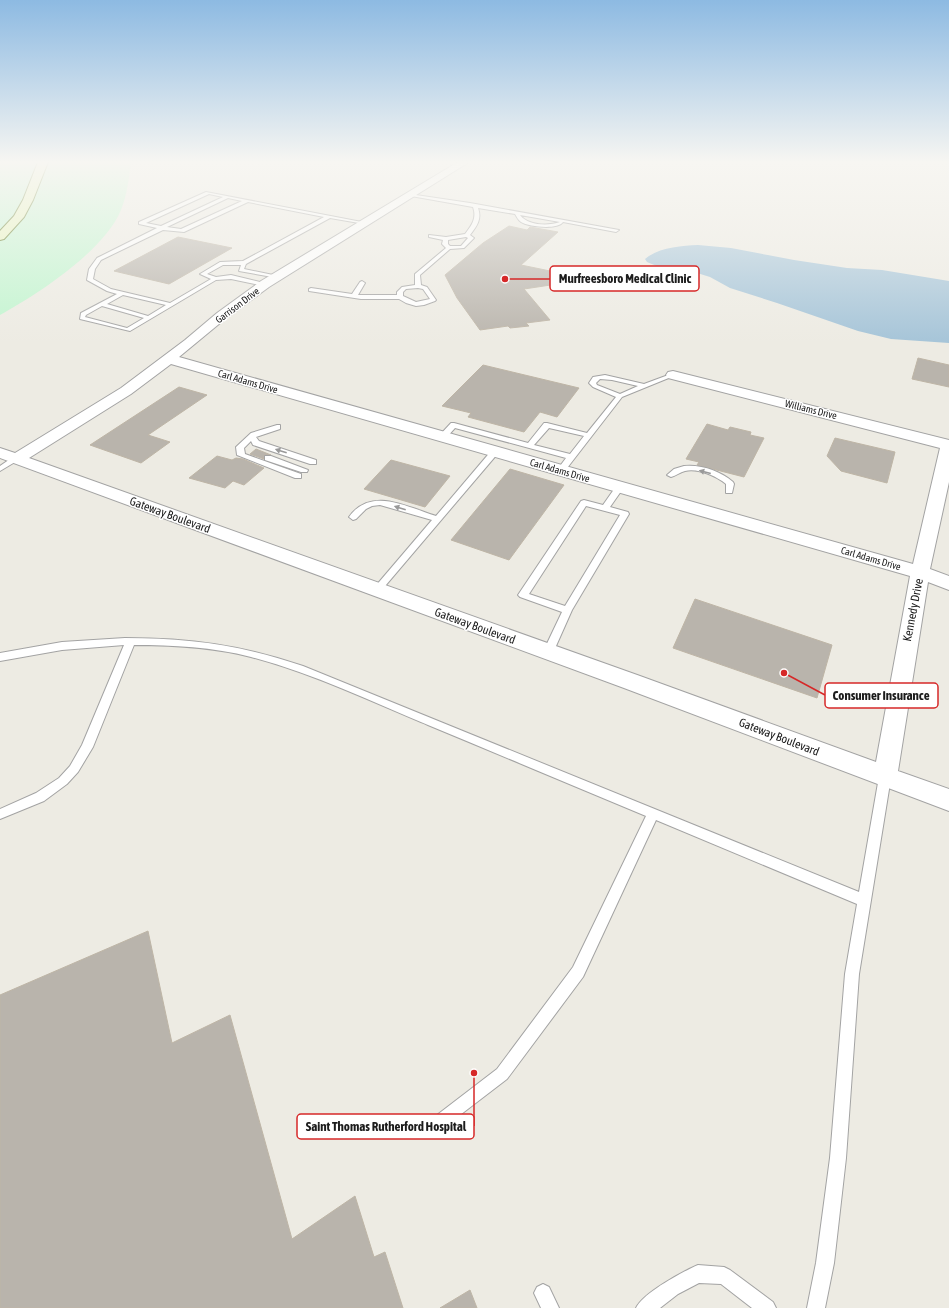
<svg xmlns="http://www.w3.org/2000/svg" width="949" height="1308" viewBox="0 0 949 1308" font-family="'Asap Condensed',sans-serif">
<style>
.park{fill:#c1f5cf}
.water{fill:#a5c4d8}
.building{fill:#b9b4ac;stroke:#beb5a6}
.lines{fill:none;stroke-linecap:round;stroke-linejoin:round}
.service-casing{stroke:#a3a3a3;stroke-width:2}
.minor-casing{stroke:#a3a3a3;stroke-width:2}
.secondary-casing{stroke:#506b0b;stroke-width:2}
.service{fill:#fff;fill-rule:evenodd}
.minor{fill:#fff;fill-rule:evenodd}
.secondary{fill:#e7f5b9;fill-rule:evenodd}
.oneway{fill:#999}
.labels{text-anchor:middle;stroke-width:3;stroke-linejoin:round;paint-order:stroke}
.far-street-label{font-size:10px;fill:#1c1c1c;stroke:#fff}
.street-label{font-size:12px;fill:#1c1c1c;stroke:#fff}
.leader{fill:none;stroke:#d62828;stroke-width:1.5}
.callout-dot{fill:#d62828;stroke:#fff;stroke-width:1.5}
.callout{fill:#fff;stroke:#d62828;stroke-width:1.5}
.callout-label{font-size:13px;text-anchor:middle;font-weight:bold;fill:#1c1c1c}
</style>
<rect width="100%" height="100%" fill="#edebe3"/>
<path class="park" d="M0 162H131C129 178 127 195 121 210 104 251 38 294 0 315Z"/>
<path class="water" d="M698 245 731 248 794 260 847 268 882 270 949 281V343L891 339 858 331 777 303 730 288 710 277 681 268 659 267 647 262 645 259C659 247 681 246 698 245Z"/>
<g class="building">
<polygon points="509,226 527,230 530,227 558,232 521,265 584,278 584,280 524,289 550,320 526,323 529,326 510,328 508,326 480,330 457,298 445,275 483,243"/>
<polygon points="178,237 232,248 169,284 114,271"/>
<polygon points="918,358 949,365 949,387 912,379"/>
<polygon points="483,365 579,388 557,417 540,412 524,432 468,417 471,413 442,406"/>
<polygon points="179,387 207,395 148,435 170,442 141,463 90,445"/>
<polygon points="707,424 728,430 730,427 751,432 750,435 764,438 744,477 697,465 699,462 686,459"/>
<polygon points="835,438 895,452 887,483 841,471 827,456"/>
<polygon points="256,449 271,455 264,455 264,459 250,454"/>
<polygon points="217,456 232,460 236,458 243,459 264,468 244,485 233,481 225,488 189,478"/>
<polygon points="391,460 450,476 425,507 364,489"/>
<polygon points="510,469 564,485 509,560 451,540"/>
<polygon points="695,599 832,645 817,698 673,648"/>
<polygon points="148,931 172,1043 230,1015 292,1239 355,1196 374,1257 385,1252 403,1308 0,1308 0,995"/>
<polygon points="470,1290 477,1308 440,1308"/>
</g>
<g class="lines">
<g class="service-casing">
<g id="service">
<path d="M206 192 367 223 365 224 330 218 246 264 244 269 278 276V278L239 271 241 265H223L207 274 216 277 231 275 268 284 265 286 231 279 216 280 130 331 80 319 81 313 117 294 107 291 87 280 89 269 97 258 157 228 139 224V222ZM209 194 223 197 161 226 146 223ZM228 198 242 201 181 229 167 227ZM248 202 324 217 243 261 220 262 200 274 211 279 170 303 111 289 93 279 95 269 101 260 163 230 184 232ZM123 295 166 305 148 316 107 304ZM102 306 144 318 127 328 85 317 86 315Z"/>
<path d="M409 194 470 203 619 230 616 232 563 222C558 230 529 227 521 222 518 220 517 217 515 214L478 208C482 219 477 226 470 235L474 238 464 248 450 249 420 275 421 285 427 287 436 300 435 301 424 305 416 306 406 303 399 299H361L309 291V289L311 288 352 294 360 282 362 281 365 283 358 295H397V292L402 287 415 285V274L446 248 442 244 443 240 429 237V235L446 237 465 234C472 225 477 218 473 207L411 196ZM520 215 560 222C549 226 528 226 520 215ZM466 237 468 238 461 246H450L448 244V240ZM418 288 423 289 430 299 416 302 403 296V292L406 289Z"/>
<path d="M671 374 676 375 622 397 564 472H558L557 470 566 458 455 428 445 439H442L438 437 451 423H454L528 443 544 423H547L587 433 616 397 593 387 589 383 593 377 605 375 644 384ZM600 379 612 380 638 386 620 394 597 385 596 383ZM549 428 584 436 570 454 534 445Z"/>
<polygon points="277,425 280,425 280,429 256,437 259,441 316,460 316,464 310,464 253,445 251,441 244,448 245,454 301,474 301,478 295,478 237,455 236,447 251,433"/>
<path d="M492 450H498L499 452 380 592H374L372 590 374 588 432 520 380 505 372 506 366 509 356 519 353 520 349 517C371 486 407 507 436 516Z"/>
<polygon points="265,456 271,456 308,470 307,472 301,472 265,460"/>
<polygon points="13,457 19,457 20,459 0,471 0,466"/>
<path d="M684 466C700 464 721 471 733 482L734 484 732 493H726V484C716 476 698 468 685 471 680 472 676 476 671 477L667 475 674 469Z"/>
<path d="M617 485H623L624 487 610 507 628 512 629 514 572 610 552 655H544L543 652 562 612 520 597 518 595 581 501 584 500 603 505ZM586 506 620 515 565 606 529 594Z"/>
<path d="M125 638C189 638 242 645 303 666L859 892 879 777 881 774 885 772 889 774 891 777 859 974 846 1158 834 1263 825 1308H807L816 1263 830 1158 845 974 857 904 656 820 583 977 507 1079 447 1125 442 1128 437 1125 434 1120 437 1115 497 1069 573 967 646 816C573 786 501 755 428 725 370 701 312 673 251 657 213 647 173 645 134 645L93 747 78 772 67 784 44 801 0 819V809L36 793 59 778 70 766 82 745 124 645 62 650 0 661V653L62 642Z"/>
<path d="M698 1265 724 1267 730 1270 773 1302 776 1308H752L721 1284 699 1283 678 1294 660 1308H636C643 1293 682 1272 698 1265Z"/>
<polygon points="543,1284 549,1287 559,1308 541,1308 534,1293 537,1287"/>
</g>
</g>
<g class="minor-casing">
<path id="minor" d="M458 162H469L269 287 225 319 179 357 913 564 940 448 668 378 666 375 668 372 673 371 949 440V482L930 569 949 576V590L928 582 898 771 949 789V811L624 688 0 458V448L15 453 121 388 185 340 217 313 261 281ZM171 364 910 576 876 762 640 676 29 458 131 394Z"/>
</g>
<g class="secondary-casing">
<polygon id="secondary" points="38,162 48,162 33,200 24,217 4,239 0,240 0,231 14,216 23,200"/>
</g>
<use href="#service" class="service"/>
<use href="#minor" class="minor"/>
<use href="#secondary" class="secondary"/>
</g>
<defs><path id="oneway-solid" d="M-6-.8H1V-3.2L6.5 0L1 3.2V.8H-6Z"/></defs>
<g class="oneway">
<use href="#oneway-solid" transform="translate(281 451) rotate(-162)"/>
<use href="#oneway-solid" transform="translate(705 472) rotate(-165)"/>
<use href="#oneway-solid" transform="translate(400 508) rotate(-163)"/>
</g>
<linearGradient id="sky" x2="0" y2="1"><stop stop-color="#8dbae2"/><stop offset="0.47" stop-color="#f7f6f2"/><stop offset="1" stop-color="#f7f6f2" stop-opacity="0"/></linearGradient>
<rect width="949" height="345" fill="url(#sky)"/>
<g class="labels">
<g class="far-street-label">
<text transform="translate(237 305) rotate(-37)" y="4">Garrison Drive</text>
<text transform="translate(248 381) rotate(16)" y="4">Carl Adams Drive</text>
<text transform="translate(811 409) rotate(14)" y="4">Williams Drive</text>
<text transform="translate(560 470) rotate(16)" y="4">Carl Adams Drive</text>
<text transform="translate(871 558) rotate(16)" y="4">Carl Adams Drive</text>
</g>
<g class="street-label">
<text transform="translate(170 515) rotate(20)" y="4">Gateway Boulevard</text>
<text transform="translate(913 610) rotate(-79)" y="4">Kennedy Drive</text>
<text transform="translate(475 626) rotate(20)" y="4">Gateway Boulevard</text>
<text transform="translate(779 737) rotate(21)" y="4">Gateway Boulevard</text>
</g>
</g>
<path class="leader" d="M505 279L550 279M784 673L825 695M474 1073L474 1126"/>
<g class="callout-dot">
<circle cx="505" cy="279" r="4"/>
<circle cx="784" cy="673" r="4"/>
<circle cx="474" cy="1073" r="4"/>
</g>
<g class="callout">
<rect x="550" y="266" width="149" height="25" rx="4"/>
<rect x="825" y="683" width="113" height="25" rx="4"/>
<rect x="297" y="1114" width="177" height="25" rx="4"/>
</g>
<g class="callout-label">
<text x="625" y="283">Murfreesboro Medical Clinic</text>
<text x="881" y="700">Consumer Insurance</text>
<text x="386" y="1131">Saint Thomas Rutherford Hospital</text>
</g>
</svg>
